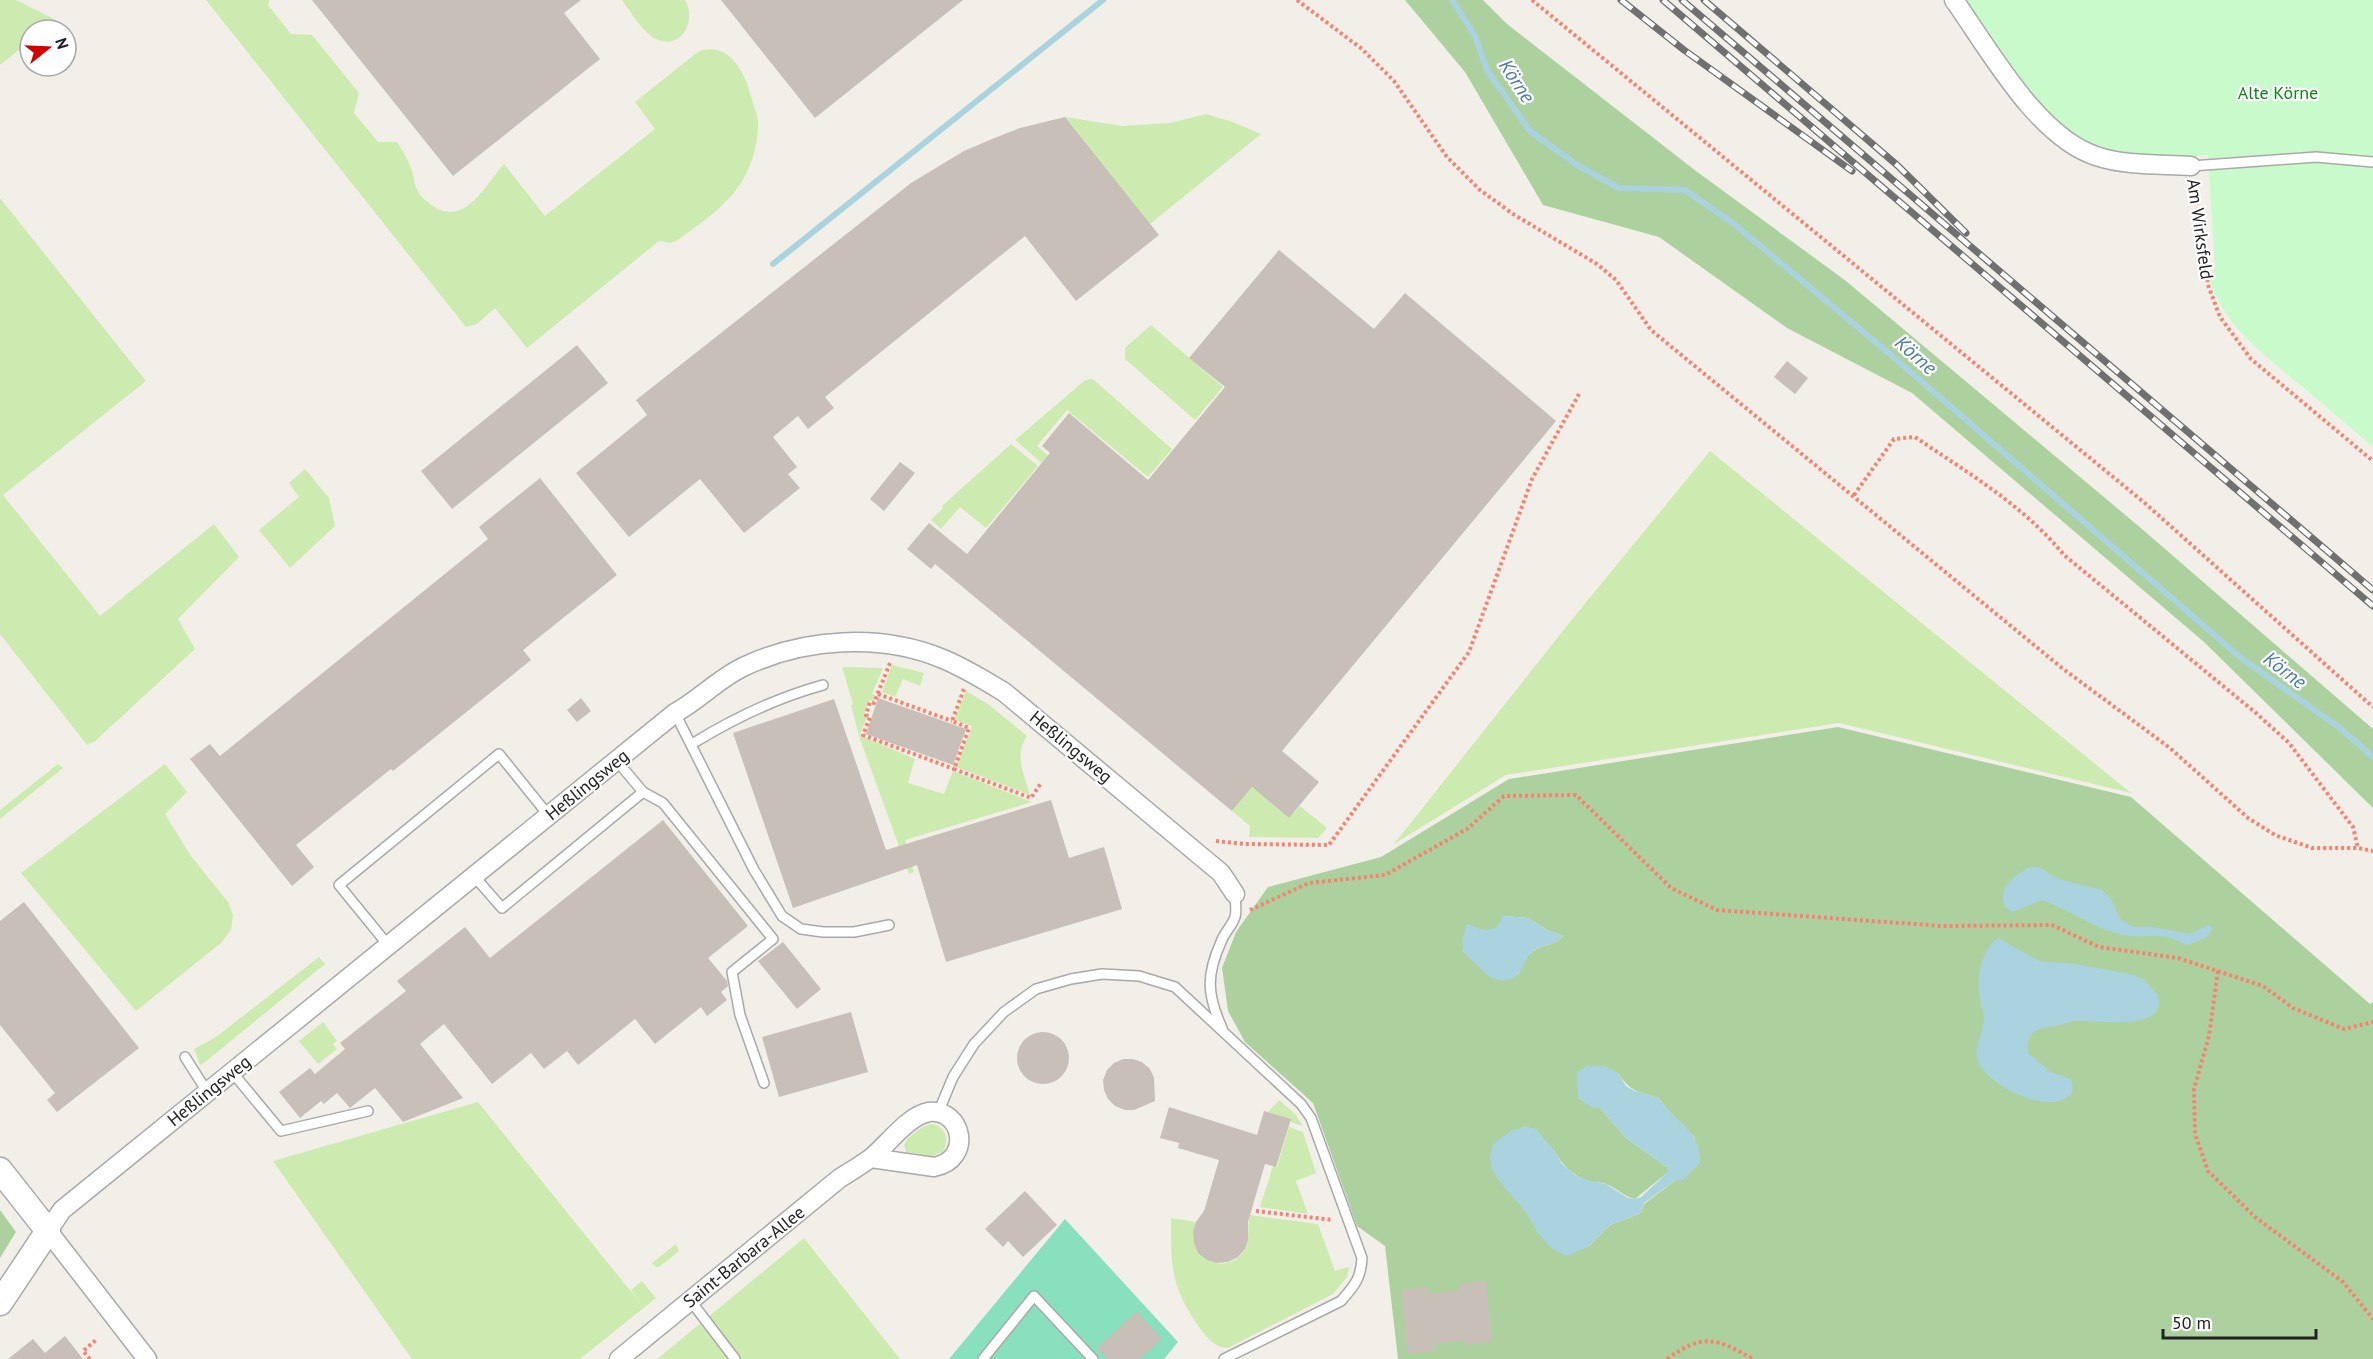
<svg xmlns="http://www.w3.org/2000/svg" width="2373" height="1359" viewBox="0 0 2373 1359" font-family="'PT Sans',sans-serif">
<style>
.grass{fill:#cdebb0}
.forest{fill:#add19e;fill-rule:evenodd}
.park{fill:#c8facc}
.pitch{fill:#88e0be}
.water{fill:#aad3df}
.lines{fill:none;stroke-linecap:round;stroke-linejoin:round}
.stream{stroke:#aad3df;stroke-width:6}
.building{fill:#c7bfb8}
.service-casing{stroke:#a9a9a9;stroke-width:12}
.minor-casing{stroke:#a9a9a9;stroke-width:21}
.tertiary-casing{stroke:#a9a9a9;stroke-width:27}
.path{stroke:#fa8072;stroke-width:4;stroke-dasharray:3 3;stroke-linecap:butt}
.service{stroke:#fff;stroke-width:9}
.minor{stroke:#fff;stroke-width:18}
.tertiary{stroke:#fff;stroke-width:24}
.rail-casing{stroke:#707070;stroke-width:7}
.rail{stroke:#fff;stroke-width:4.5;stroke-dasharray:14;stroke-linecap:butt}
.labels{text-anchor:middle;stroke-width:4.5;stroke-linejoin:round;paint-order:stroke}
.park-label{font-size:18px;fill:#0c8416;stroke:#fff}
.street-label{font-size:18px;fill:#222;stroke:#fff}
.water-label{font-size:20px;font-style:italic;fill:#4a7aab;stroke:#fff}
</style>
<rect width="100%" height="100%" fill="#f2efe9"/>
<g class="grass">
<polygon points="0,0 16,0 56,20 44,30 30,30 30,41 0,65"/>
<path d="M206 0H269L268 5 291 34 312 35 359 93 354 113 378 142H397C403 151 409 161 412 171 414 177 414 184 417 189 420 197 426 201 433 206 466 228 486 183 504 164L545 216 655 129 635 102 699 51C731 41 746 75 752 100 754 107 758 115 758 123 758 139 754 158 747 172 732 203 705 220 678 240L671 243 659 241 527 348 495 308 477 324 466 327Z"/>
<path d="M622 0H685C697 20 682 51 656 39 643 33 631 12 622 0Z"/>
<polygon points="1206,114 1233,122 1261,134 1150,224 1065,117 1122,126 1170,123"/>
<polygon points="0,198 146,381 3,495 100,616 214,524 239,557 178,619 195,649 94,742 87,745 0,634"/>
<polygon points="1151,325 1223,387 1195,420 1125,359 1125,348"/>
<polygon points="1091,379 1094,380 1172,449 1148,477 1067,410 1037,446 1057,463 1050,470 1015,440 1084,381"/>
<polygon points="1011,444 1038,466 986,528 960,507 941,529 931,520 943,508 942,506"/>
<polygon points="1710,451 2131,793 1839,723 1506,775 1394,844 1574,617"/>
<polygon points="305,469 329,498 335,526 290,568 259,530 299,497 289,483"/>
<polygon points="892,665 924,673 920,686 903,679 895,697 882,692"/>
<polygon points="842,667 883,668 872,694 875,695 873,701 870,700 864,715 867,716 860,735 915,759 908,783 944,794 953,771 1032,802 905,840 914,872 909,874 859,736 851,705 853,704"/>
<path d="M966 691 988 704 1027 736C1014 755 1024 774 1030 795L956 767 972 726 954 720Z"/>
<polygon points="58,764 63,768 0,819 0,810"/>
<polygon points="165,764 187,792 165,814 191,856 228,902 233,915 231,930 221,943 136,1011 21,873"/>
<polygon points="1252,787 1289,818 1300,806 1327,828 1318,838 1249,837 1250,826 1232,811"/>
<polygon points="319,957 325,964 204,1063 200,1065 194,1049 216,1037"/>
<polygon points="323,1022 337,1041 333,1044 337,1049 318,1064 299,1041"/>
<polygon points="1279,1100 1295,1114 1303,1126 1290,1122 1290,1119 1268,1112"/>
<polygon points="478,1102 641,1304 631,1290 642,1281 656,1298 580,1359 412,1359 273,1161"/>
<path d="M930 1124C945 1125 950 1138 943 1151L933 1156 906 1152 904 1145C908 1136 921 1127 930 1124Z"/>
<polygon points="1289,1127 1303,1132 1316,1173 1296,1181 1308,1214 1260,1207 1273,1166 1277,1167"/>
<path d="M1250 1215 1318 1224 1335 1271 1349 1267 1347 1277 1333 1294 1228 1348C1215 1348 1206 1337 1199 1327 1170 1286 1171 1266 1171 1218L1196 1222C1184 1259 1230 1280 1246 1247 1250 1237 1247 1226 1250 1215Z"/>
<polygon points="804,1238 900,1359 657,1359"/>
<polygon points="676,1244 679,1251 659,1267 656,1267 652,1263"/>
</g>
<g class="forest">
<polygon points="1405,0 1483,0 1507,24 1696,171 1846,281 2142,529 2373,729 2373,808 2204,642 1912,393 1787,328 1659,237 1543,205 1465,72"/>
<path d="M1838 727 2131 797 2370 1004 2373 1002V1359H1398L1385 1246 1357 1226 1313 1103 1245 1042 1228 1011 1222 968 1236 932 1268 887 1381 857 1509 779ZM1503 916 1528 918 1549 931 1563 936C1555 946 1543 944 1533 951 1526 957 1522 967 1518 975L1483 969 1463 951 1467 925C1483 931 1496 937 1503 916ZM1618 1073C1630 1092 1639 1092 1659 1098 1669 1114 1683 1124 1695 1138L1676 1180 1644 1204 1641 1213 1610 1225 1588 1247 1539 1234C1533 1224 1528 1213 1521 1205 1507 1189 1494 1178 1490 1157L1553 1149C1562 1165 1573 1177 1592 1182 1596 1183 1602 1182 1606 1184 1617 1188 1624 1197 1635 1199L1667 1173V1167L1626 1138 1600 1108Z"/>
<polygon points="0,1210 16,1232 0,1258"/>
</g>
<path class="park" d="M1962 0H2373V447C2350 427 2326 407 2303 387 2268 358 2223 326 2210 280L2215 268 2208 155 2154 159 2096 149 2048 118Z"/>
<polygon class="pitch" points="1065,1219 1178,1342 1164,1359 949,1359"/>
<g class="water">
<path d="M2030 867 2041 868 2056 878 2102 890 2111 899 2120 919 2134 927H2153L2190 934 2209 925 2213 928 2207 937 2188 945C2180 942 2170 937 2161 936 2147 935 2133 938 2119 934 2091 927 2069 909 2042 900L2013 912 2005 907C1997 888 2014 875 2030 867Z"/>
<path d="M1502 916 1528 918 1549 931 1563 936C1555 946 1544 944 1534 950 1524 958 1523 975 1511 979 1505 981 1498 981 1492 978 1489 976 1466 956 1464 952 1460 945 1465 932 1467 924 1481 930 1498 936 1502 916Z"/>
<path d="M1998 938 2039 961 2076 964 2134 975 2143 979 2158 995C2168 1034 2093 1019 2074 1021 2067 1022 2062 1025 2056 1026 2038 1028 2025 1031 2028 1053L2051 1072 2071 1079C2073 1086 2074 1091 2069 1096 2047 1115 1987 1085 1978 1061 1972 1045 1988 1027 1983 1011 1975 989 1978 952 1998 938Z"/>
<path d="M1587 1066H1605L1618 1073 1626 1086 1635 1091 1659 1098C1675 1124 1701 1128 1700 1163L1683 1180H1676L1644 1203 1641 1213 1610 1225 1588 1247 1566 1256 1551 1248 1539 1234 1522 1207 1504 1187 1492 1170 1490 1157 1493 1144 1511 1131 1526 1126 1536 1129 1553 1149 1562 1164 1575 1175 1590 1181 1606 1184 1628 1198 1635 1199 1641 1197 1667 1173V1167L1626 1138 1600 1108H1593L1578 1098 1577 1073Z"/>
</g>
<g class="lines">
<g class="stream">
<polyline points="1452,0 1475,36 1487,70 1530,131 1577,165 1619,188 1685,190 1734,224 1891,355 2241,658 2340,728 2373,757"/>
<polyline points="773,264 1103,0"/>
</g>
</g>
<g class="building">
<polygon points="312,0 581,0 564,13 600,59 453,176"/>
<polygon points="721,0 963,0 815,118"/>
<polygon points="1065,117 1159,235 1076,301 1025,236 825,397 834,408 808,429 798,416 773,437 797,467 788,474 800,488 744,533 700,479 629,537 576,473 647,415 636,400 911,183 964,151 992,139 1020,128"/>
<polygon points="1279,250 1374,329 1405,293 1556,421 1282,751 1319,782 1289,818 1252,787 1232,811 935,564 931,569 907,549 929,523 967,554 1050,453 1042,446 1069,413 1148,480 1225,387 1189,358"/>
<polygon points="577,345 608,383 452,509 421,471"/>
<polygon points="1787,361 1808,378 1795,394 1774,377"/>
<polygon points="900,462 915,473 884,511 870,499"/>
<polygon points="540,478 617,575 523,650 531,660 393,771 391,769 296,845 314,867 292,886 190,759 210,744 220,756 488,539 479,527"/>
<polygon points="581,698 591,711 577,722 567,710"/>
<polygon points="878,698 966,729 953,765 866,734"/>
<polygon points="834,699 886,850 1051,800 1069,858 1104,847 1122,909 946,962 917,865 793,908 733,733"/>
<polygon points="663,820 748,926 708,958 727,981 728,986 721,992 727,1000 707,1016 701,1007 655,1044 635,1019 578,1065 567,1051 544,1069 531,1053 492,1084 444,1024 420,1044 463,1098 403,1122 375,1088 350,1108 337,1093 324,1104 321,1101 300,1118 279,1092 310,1068 315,1074 345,1049 340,1043 406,991 397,981 465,927 490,958"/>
<polygon points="24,902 139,1048 57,1112 47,1100 55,1093 0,1025 0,921"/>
<polygon points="783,942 821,989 797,1009 758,961"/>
<polygon points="851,1012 868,1072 779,1097 762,1037"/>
<circle cx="1043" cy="1058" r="26"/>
<polygon points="1123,1059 1133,1059 1142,1062 1150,1069 1154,1078 1155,1101 1134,1110 1125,1110 1115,1106 1108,1099 1104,1090 1103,1080 1107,1070 1114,1063"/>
<polygon points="1169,1107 1257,1135 1264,1111 1291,1119 1276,1167 1265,1164 1248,1222 1248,1240 1245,1249 1238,1257 1228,1262 1217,1263 1207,1260 1198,1253 1194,1243 1193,1231 1196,1222 1204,1211 1219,1160 1178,1148 1179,1143 1160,1138"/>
<polygon points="1025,1191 1057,1225 1023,1257 1008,1241 1003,1247 985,1229"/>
<polygon points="1486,1281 1492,1342 1466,1345 1465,1341 1434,1344 1435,1351 1408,1354 1401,1290 1428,1287 1428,1294 1460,1290 1459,1284"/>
<polygon points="1137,1311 1162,1339 1140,1359 1107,1359 1097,1348"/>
<polygon points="65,1336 83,1359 8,1359 33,1339 45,1353"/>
</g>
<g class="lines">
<g class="service-casing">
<g id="service">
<polyline points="2191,166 2316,157 2373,162"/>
<polyline points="675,713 754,870 782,916 801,929 823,932 854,932 889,925"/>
<path d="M692 744C734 718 776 698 823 685"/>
<polyline points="617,761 643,792 663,803 773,939 732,972 740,1015 764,1083"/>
<polyline points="474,876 502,908 643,792"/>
<polyline points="388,945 339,885 499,754 549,816"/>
<path d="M1222 1028C1207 995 1206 975 1221 942 1224 933 1232 926 1235 917 1237 911 1235 901 1235 894"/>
<polyline points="185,1057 208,1093"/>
<polyline points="232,1072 281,1131 368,1111"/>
<path d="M938 1113 953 1077 974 1044 1004 1012 1036 989 1071 979 1102 974 1139 976 1175 987 1301 1104 1311 1118 1362 1258C1361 1279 1354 1286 1341 1301L1224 1359"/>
<polyline points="690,1300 735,1359"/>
<polyline points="983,1359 1034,1296 1093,1359"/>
</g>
</g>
<g class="minor-casing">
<g id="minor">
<path d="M1954 0C1989 49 2037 137 2096 156 2125 166 2161 164 2191 166"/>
<path d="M147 1359 48 1231 62 1210 675 713C699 700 718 679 743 667 804 638 881 633 943 659 965 668 984 680 1004 692L1221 873 1235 894"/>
<path d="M619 1359 840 1178C850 1172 861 1165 871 1158 887 1145 909 1115 929 1112 962 1108 974 1159 934 1167L871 1158"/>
</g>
</g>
<g class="tertiary-casing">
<polyline id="tertiary" points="0,1170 48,1231 0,1303"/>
</g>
<g class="path">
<polyline points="1297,0 1362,49 1394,81 1447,157 1480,190 1513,214 1597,264 1616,280 1651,330 2062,668 2170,748 2248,818 2275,835 2312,848 2358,848 2373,851"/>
<polyline points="1532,0 2146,504 2373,707"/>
<polyline points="2194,184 2208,285 2220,317 2251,359 2373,461"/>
<path d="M1854 495 1894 439 1915 437C1968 473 2023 505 2064 555L2256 713 2289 743 2353 827 2358 848"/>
<polyline points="890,663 874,703 870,702 866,715 870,717 863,735 954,769"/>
<polyline points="964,689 952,721 969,728 954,769 1031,798 1041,783"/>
<polyline points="878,694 952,721"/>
<polyline points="1216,841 1245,844 1329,845 1469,652 1532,479 1579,394"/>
<polyline points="1250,910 1309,883 1385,875 1467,829 1504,796 1576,795 1671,888 1717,910 1942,926 2052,925 2099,947 2178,958 2263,986 2293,1008 2344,1029 2373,1022"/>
<polyline points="2218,971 2209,1036 2194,1089 2195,1134 2208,1171 2255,1217 2343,1282 2373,1319"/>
<polyline points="1256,1211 1333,1220"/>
<polyline points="90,1359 83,1351 96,1340"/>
<path d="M1667 1359C1703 1333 1716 1338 1753 1359"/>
</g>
<use href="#service" class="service"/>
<use href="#minor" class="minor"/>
<use href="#tertiary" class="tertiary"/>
<g class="rail-casing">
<g id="rail">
<polyline points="1621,0 1684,50 1852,171"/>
<polyline points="1663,0 2373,606"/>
<polyline points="1682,0 2373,590"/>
<polyline points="1704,0 1897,165 1966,233"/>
</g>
</g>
<use href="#rail" class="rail"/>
</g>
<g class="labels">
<g class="park-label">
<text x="2278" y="99">Alte Körne</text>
</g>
<g class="street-label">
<text transform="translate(2200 229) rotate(82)" y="6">Am Wirksfeld</text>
<text transform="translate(1071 747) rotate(40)" y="6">Heßlingsweg</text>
<text transform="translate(587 785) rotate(-39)" y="6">Heßlingsweg</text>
<text transform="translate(209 1091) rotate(-39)" y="6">Heßlingsweg</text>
<text transform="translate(744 1257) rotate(-39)" y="6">Saint-Barbara-Allee</text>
</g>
<g class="water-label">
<text transform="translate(1517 81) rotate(57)" y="7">Körne</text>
<text transform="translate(1916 355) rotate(41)" y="7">Körne</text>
<text transform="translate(2285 670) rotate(37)" y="7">Körne</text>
</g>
</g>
<g transform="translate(48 48) rotate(72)"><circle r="28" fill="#ffffff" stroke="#a7a7a7" stroke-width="1.5"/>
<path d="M0-4.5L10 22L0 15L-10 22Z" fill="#d40000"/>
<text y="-9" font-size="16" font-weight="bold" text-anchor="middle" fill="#222222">N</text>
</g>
<path d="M2163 1329v9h153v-9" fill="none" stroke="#222222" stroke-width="3"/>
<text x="2172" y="1329" font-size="18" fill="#222222" stroke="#ffffff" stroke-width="4.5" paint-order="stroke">50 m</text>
</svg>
